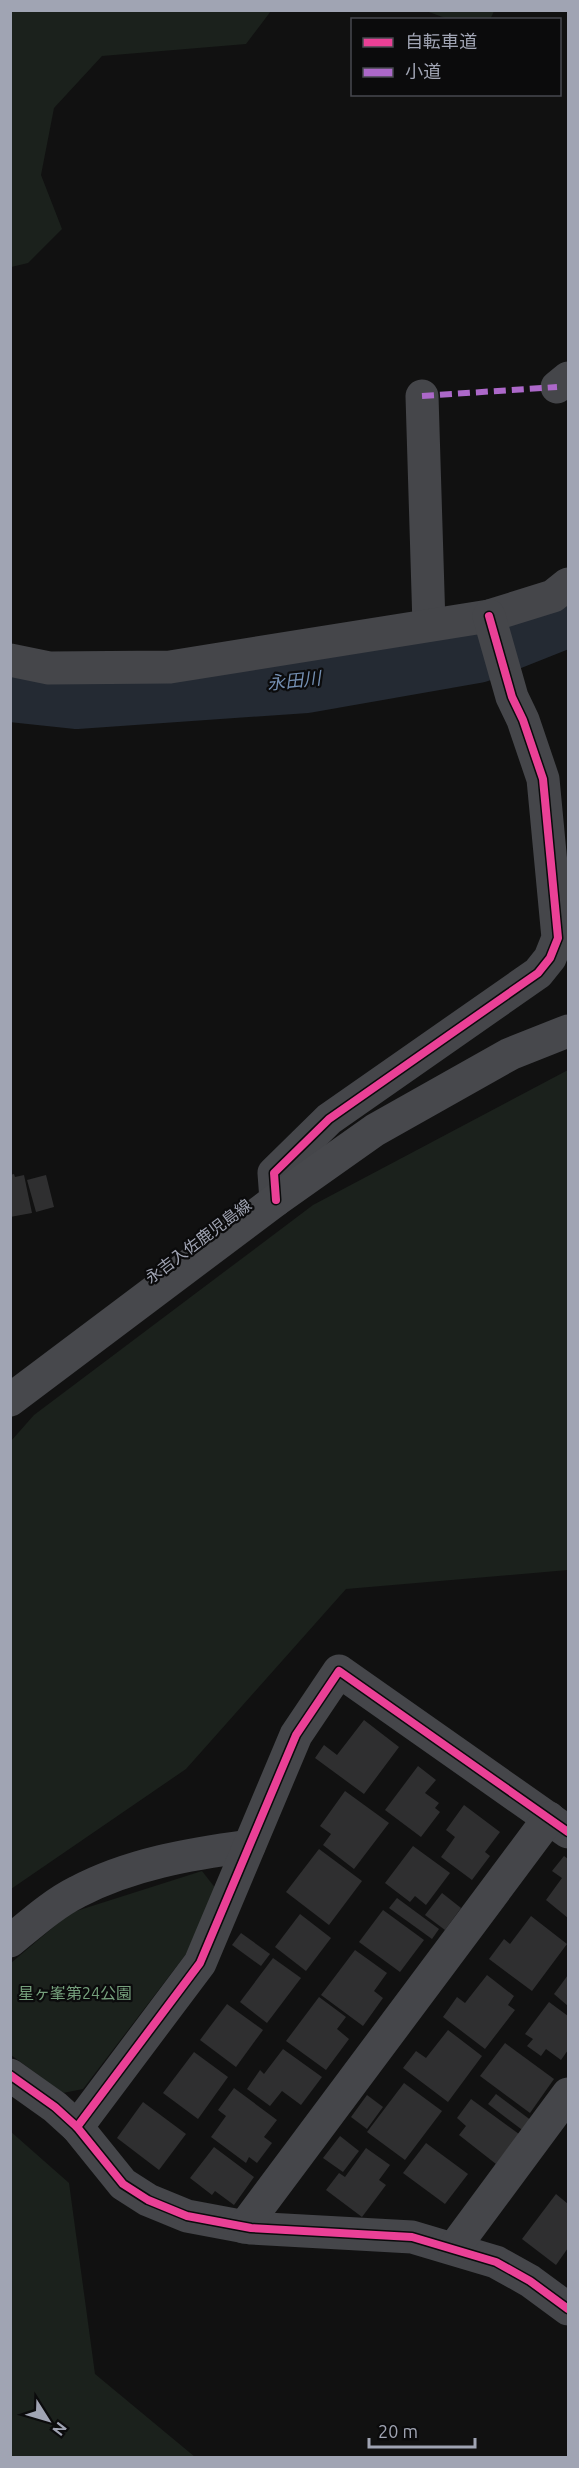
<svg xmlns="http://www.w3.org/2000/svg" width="579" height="2468" viewBox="0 0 579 2468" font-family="Ubuntu,'Noto Sans JP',sans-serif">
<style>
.green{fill:#1b211c}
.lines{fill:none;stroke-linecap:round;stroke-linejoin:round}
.river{stroke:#242a33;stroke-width:64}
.building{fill:#2f2f30}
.minor{stroke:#45464a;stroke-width:33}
.primary{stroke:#47484c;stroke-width:33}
.quiet{stroke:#ac68c9;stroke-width:6;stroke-dasharray:12 6;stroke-linecap:butt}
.cycleway-casing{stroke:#0b0b0c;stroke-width:11}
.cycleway{stroke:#ea4096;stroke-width:8}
.labels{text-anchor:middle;stroke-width:4.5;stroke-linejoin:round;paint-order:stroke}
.street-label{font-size:16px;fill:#a0a4b3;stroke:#0b0b0c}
.park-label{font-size:16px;fill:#75a07c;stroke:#0b0b0c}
.water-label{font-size:18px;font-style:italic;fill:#748fb2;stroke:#0b0b0c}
</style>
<rect width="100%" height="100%" fill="#111"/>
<g class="green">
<polygon points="10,11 11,10 271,11 246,44 102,56 54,108 41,175 62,229 28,263 11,267"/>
<polygon points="426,11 494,11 490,20 448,19"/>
<polygon points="568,1070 568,1570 346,1589 186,1769 11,1889 11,1441 34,1415 313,1205"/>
<polygon points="202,1871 216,1889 186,1954 83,2089 63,2093 11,2055 11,1963 70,1913"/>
<polygon points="10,2131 69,2183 95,2374 195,2457 11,2457"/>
</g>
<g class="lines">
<polyline class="river" points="10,690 76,697 306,681 477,651 568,615"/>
</g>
<g class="building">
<polygon points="14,1174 15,1177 24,1175 32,1213 10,1217 10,1175"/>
<polygon points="46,1175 54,1207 36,1212 27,1180"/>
<polygon points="364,1720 399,1747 364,1794 315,1758 324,1745 337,1755"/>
<polygon points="418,1766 436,1780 425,1793 439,1803 435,1808 440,1812 421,1837 385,1810"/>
<polygon points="345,1791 389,1823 354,1869 323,1845 331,1834 320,1826"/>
<polygon points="464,1805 500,1832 485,1852 490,1856 472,1880 441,1857 455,1837 446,1830"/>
<polygon points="413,1846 450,1873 426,1905 415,1896 410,1902 385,1883"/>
<polygon points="319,1849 362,1881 329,1925 286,1892"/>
<polygon points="564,1856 568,1859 568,1918 546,1900 562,1878 552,1871"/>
<polygon points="442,1893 461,1908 445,1930 425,1915"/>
<polygon points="397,1898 439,1929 432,1939 389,1908"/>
<polygon points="383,1910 424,1940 400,1972 359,1942"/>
<polygon points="300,1914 331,1938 306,1971 275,1947"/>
<polygon points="531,1916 567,1944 532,1991 489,1959 504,1939 510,1944"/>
<polygon points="241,1933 270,1954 261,1966 232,1945"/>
<polygon points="355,1950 387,1973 374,1991 383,1998 363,2026 321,1995"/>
<polygon points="273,1958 301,1978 267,2023 240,2002"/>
<polygon points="487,1975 514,1996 508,2005 515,2010 485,2049 443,2017 457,1997 465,2003"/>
<polygon points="568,1975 568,2006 554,1994"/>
<polygon points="319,1997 346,2017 337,2029 349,2039 326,2070 286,2041"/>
<polygon points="549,2002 568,2016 568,2050 561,2060 546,2049 541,2056 527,2046 533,2039 525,2034"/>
<polygon points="227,2004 263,2030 236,2067 200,2040"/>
<polygon points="448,2030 482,2056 448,2102 403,2068 416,2051 426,2058"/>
<polygon points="505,2043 554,2079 530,2113 480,2076"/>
<polygon points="283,2049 322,2077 301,2105 282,2091 270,2106 247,2089 260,2070 264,2074"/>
<polygon points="194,2052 228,2077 198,2119 163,2093"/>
<polygon points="404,2083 442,2111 405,2160 367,2132"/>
<polygon points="234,2088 277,2120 264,2137 272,2143 257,2163 249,2157 246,2163 211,2137 226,2116 218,2110"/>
<polygon points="496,2094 532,2121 525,2132 488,2104"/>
<polygon points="367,2095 383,2107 367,2129 351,2117"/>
<polygon points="471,2099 519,2134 496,2164 459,2135 466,2126 457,2118"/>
<polygon points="143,2102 186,2134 159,2170 117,2138"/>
<polygon points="340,2136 359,2151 343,2172 323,2158"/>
<polygon points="426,2143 468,2174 445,2204 403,2173"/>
<polygon points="214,2147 254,2177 234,2205 215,2191 212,2195 190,2178"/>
<polygon points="366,2148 390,2165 379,2180 386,2185 362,2217 326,2190 339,2173 345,2177"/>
<polygon points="556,2194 568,2204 568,2248 556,2265 522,2239"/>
</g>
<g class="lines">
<g class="minor">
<polyline points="557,387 568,378"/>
<polyline points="422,396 429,625"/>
<polyline points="10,660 49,668 170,667 489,616 553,596 568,584"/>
<polyline points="276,1200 274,1173 329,1119 538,973 550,958 558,938 543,779 523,720 512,697 489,616"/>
<path d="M10 1941C31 1924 53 1904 77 1892 130 1864 190 1854 249 1846"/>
<polyline points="10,2075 55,2107 77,2127 123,2184 148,2200 187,2216 251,2228 412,2237 496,2262 530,2281 568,2309"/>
<polyline points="77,2127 200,1963 296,1735 339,1671 568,1832"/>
<polyline points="244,2227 549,1818"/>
<polyline points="454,2248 568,2094"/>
</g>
<polyline class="primary" points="10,1400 276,1200 375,1130 510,1054 568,1031"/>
<polyline class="quiet" points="422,396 557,387"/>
<g class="cycleway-casing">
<g id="cycleway">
<polyline points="276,1200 274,1173 329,1119 538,973 550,958 558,938 543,779 523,720 512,697 489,616"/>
<polyline points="10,2075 55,2107 77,2127 123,2184 148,2200 187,2216 251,2228 412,2237 496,2262 530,2281 568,2309"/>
<polyline points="77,2127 200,1963 296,1735 339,1671 568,1832"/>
</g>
</g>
<use href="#cycleway" class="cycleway"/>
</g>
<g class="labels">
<g class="street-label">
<text transform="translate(198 1241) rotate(-37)" y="6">永吉入佐鹿児島線</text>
</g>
<g class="park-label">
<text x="75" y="1999">星ヶ峯第24公園</text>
</g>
<g class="water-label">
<text transform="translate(294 681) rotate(-6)" y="6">永田川</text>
</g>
</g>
<rect width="579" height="2468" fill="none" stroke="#a0a4b3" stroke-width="24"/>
<rect x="351" y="18" width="210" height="78" fill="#0b0b0c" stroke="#47484f" stroke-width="1.5"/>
<rect x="363" y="38" width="30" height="9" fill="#ea4096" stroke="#47484f" stroke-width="1.5"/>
<text x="405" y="48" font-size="18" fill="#a0a4b3">自転車道</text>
<rect x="363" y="68" width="30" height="9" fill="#ac68c9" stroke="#47484f" stroke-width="1.5"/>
<text x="405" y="78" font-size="18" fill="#a0a4b3">小道</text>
<g transform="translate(48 2420) rotate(127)" stroke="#0b0b0c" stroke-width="4.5" paint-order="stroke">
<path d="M0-4.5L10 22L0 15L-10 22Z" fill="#a0a4b3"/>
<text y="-9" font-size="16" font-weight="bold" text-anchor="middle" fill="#a0a4b3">N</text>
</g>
<path d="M369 2438v9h106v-9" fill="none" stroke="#a0a4b3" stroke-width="3"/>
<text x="378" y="2438" font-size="18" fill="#a0a4b3" stroke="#0b0b0c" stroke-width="4.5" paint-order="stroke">20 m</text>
</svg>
